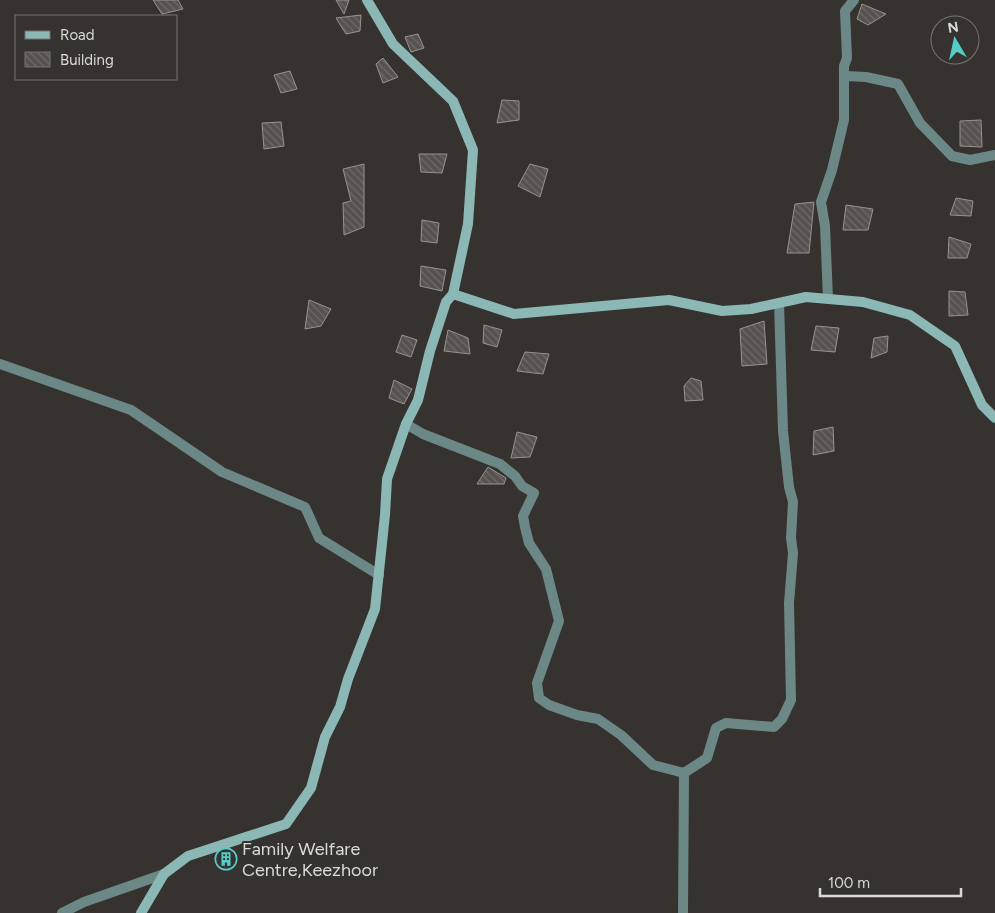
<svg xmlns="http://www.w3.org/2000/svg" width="995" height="913" viewBox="0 0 995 913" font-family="Figtree,sans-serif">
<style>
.building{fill:url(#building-back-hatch);stroke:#979391}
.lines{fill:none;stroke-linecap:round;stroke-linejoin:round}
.street{stroke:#6c8886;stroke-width:10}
.secondary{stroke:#8bb8b5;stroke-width:10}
.labels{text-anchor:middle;stroke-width:4;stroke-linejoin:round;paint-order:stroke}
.poi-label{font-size:18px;fill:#dbd9d8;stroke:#353230;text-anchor:start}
</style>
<defs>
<pattern id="building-back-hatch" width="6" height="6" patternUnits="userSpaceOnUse" patternTransform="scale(1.25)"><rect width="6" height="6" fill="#55524f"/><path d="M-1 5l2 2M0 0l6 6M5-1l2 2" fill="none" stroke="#6d6a68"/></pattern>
</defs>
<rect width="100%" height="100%" fill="#353230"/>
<g class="building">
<polygon points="153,0 178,0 183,9 162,14"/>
<polygon points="336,0 349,0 344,14"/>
<polygon points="862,4 886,14 868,25 857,19"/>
<polygon points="361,15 360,31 346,34 336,18"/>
<polygon points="418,34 424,48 411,52 405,37"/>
<polygon points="383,58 398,77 383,83 376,64"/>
<polygon points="290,71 297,89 281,93 274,75"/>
<polygon points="502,100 519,101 519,120 497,123"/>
<polygon points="981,120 982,147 960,146 960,121"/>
<polygon points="281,122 284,146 264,149 262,123"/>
<polygon points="419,154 447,154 442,173 421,172"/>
<polygon points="364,164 364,227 344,235 343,203 351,201 343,169"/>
<polygon points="530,164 548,169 540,197 518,186"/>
<polygon points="956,198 973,201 971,216 950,215"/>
<polygon points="814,202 809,253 787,253 795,204"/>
<polygon points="846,205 873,209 868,230 843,230"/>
<polygon points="422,220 439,223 437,243 421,241"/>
<polygon points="949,237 971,244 967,258 948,258"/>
<polygon points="421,266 446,270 442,291 420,286"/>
<polygon points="949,291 965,292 968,315 949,316"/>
<polygon points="309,300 331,309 321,326 305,329"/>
<polygon points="764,321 767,364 742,366 740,329"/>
<polygon points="484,325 502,330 497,347 483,343"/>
<polygon points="816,326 839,328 835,352 811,350"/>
<polygon points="448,330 468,338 470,354 444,351"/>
<polygon points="402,335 417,340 411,357 396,352"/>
<polygon points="888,336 887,352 871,358 874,338"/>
<polygon points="525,352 549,354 543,374 517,371"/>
<polygon points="691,378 701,381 703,400 685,401 684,386"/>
<polygon points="394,380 412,389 404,404 389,398"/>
<polygon points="833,427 834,451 813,455 814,431"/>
<polygon points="517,432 537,437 530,457 511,458"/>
<polygon points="488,467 506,478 504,484 477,484"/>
<polygon points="228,850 231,850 234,866 222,868 219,853"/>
</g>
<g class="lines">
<g class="street">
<polyline points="846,76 866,77 898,84 920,123 952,156 970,160 995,155"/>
<polyline points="828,299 825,226 821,202 832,170 844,120 844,66 847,58 845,11 854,0"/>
<polyline points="0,364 131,410 222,472 305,507 319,538 379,575"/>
<polyline points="406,424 423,434 500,464 515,476 522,486 534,493 523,516 525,527 529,543 546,569 559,621 537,683 539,698 549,705 577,715 598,719 621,735 653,765 684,773 707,758 716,728 726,723 774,727 782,719 791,700 789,603 793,553 791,538 793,502 789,487 783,431 779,303"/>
<polyline points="62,913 84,902 164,874"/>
<polyline points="683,913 684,773"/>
</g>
<g class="secondary">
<polyline points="453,294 514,314 669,300 722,311 751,309 806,297 863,302 910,315 955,346 982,405 995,418"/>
<polyline points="141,913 164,874 188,856 286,824 311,788 325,737 340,707 348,679 375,609 385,515 387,479 406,424 418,400 430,351 446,302 453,294 468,224 473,150 453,101 393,44 367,0"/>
</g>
</g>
<defs>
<g id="building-ring" transform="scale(1.125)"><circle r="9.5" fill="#353230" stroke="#54cdc7" stroke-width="1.5"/><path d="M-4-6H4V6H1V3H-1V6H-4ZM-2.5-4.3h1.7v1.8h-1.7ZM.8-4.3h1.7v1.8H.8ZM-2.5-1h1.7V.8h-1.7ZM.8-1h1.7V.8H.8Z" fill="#54cdc7"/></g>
</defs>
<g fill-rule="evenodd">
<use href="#building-ring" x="226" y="859"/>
</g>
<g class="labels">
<g class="poi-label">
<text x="242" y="855">Family Welfare<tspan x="242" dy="21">Centre,Keezhoor</tspan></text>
</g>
</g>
<rect x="15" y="15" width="162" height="65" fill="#353230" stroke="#777573"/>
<rect x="25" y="31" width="25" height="8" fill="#8bb8b5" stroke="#777573"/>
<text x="60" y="40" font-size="15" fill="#dbd9d8">Road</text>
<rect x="25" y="52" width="25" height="15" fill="url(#building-back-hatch)" stroke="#777573"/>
<text x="60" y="65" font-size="15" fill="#dbd9d8">Building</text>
<g transform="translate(955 40) rotate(351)"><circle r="24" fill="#353230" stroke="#777573"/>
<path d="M0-4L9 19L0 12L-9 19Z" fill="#54cdc7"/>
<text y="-8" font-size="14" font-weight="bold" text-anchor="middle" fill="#dbd9d8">N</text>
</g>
<path d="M820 888v8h141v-8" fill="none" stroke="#dbd9d8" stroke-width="2.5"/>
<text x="828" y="888" font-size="15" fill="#dbd9d8" stroke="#353230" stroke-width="4" paint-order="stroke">100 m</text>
</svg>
